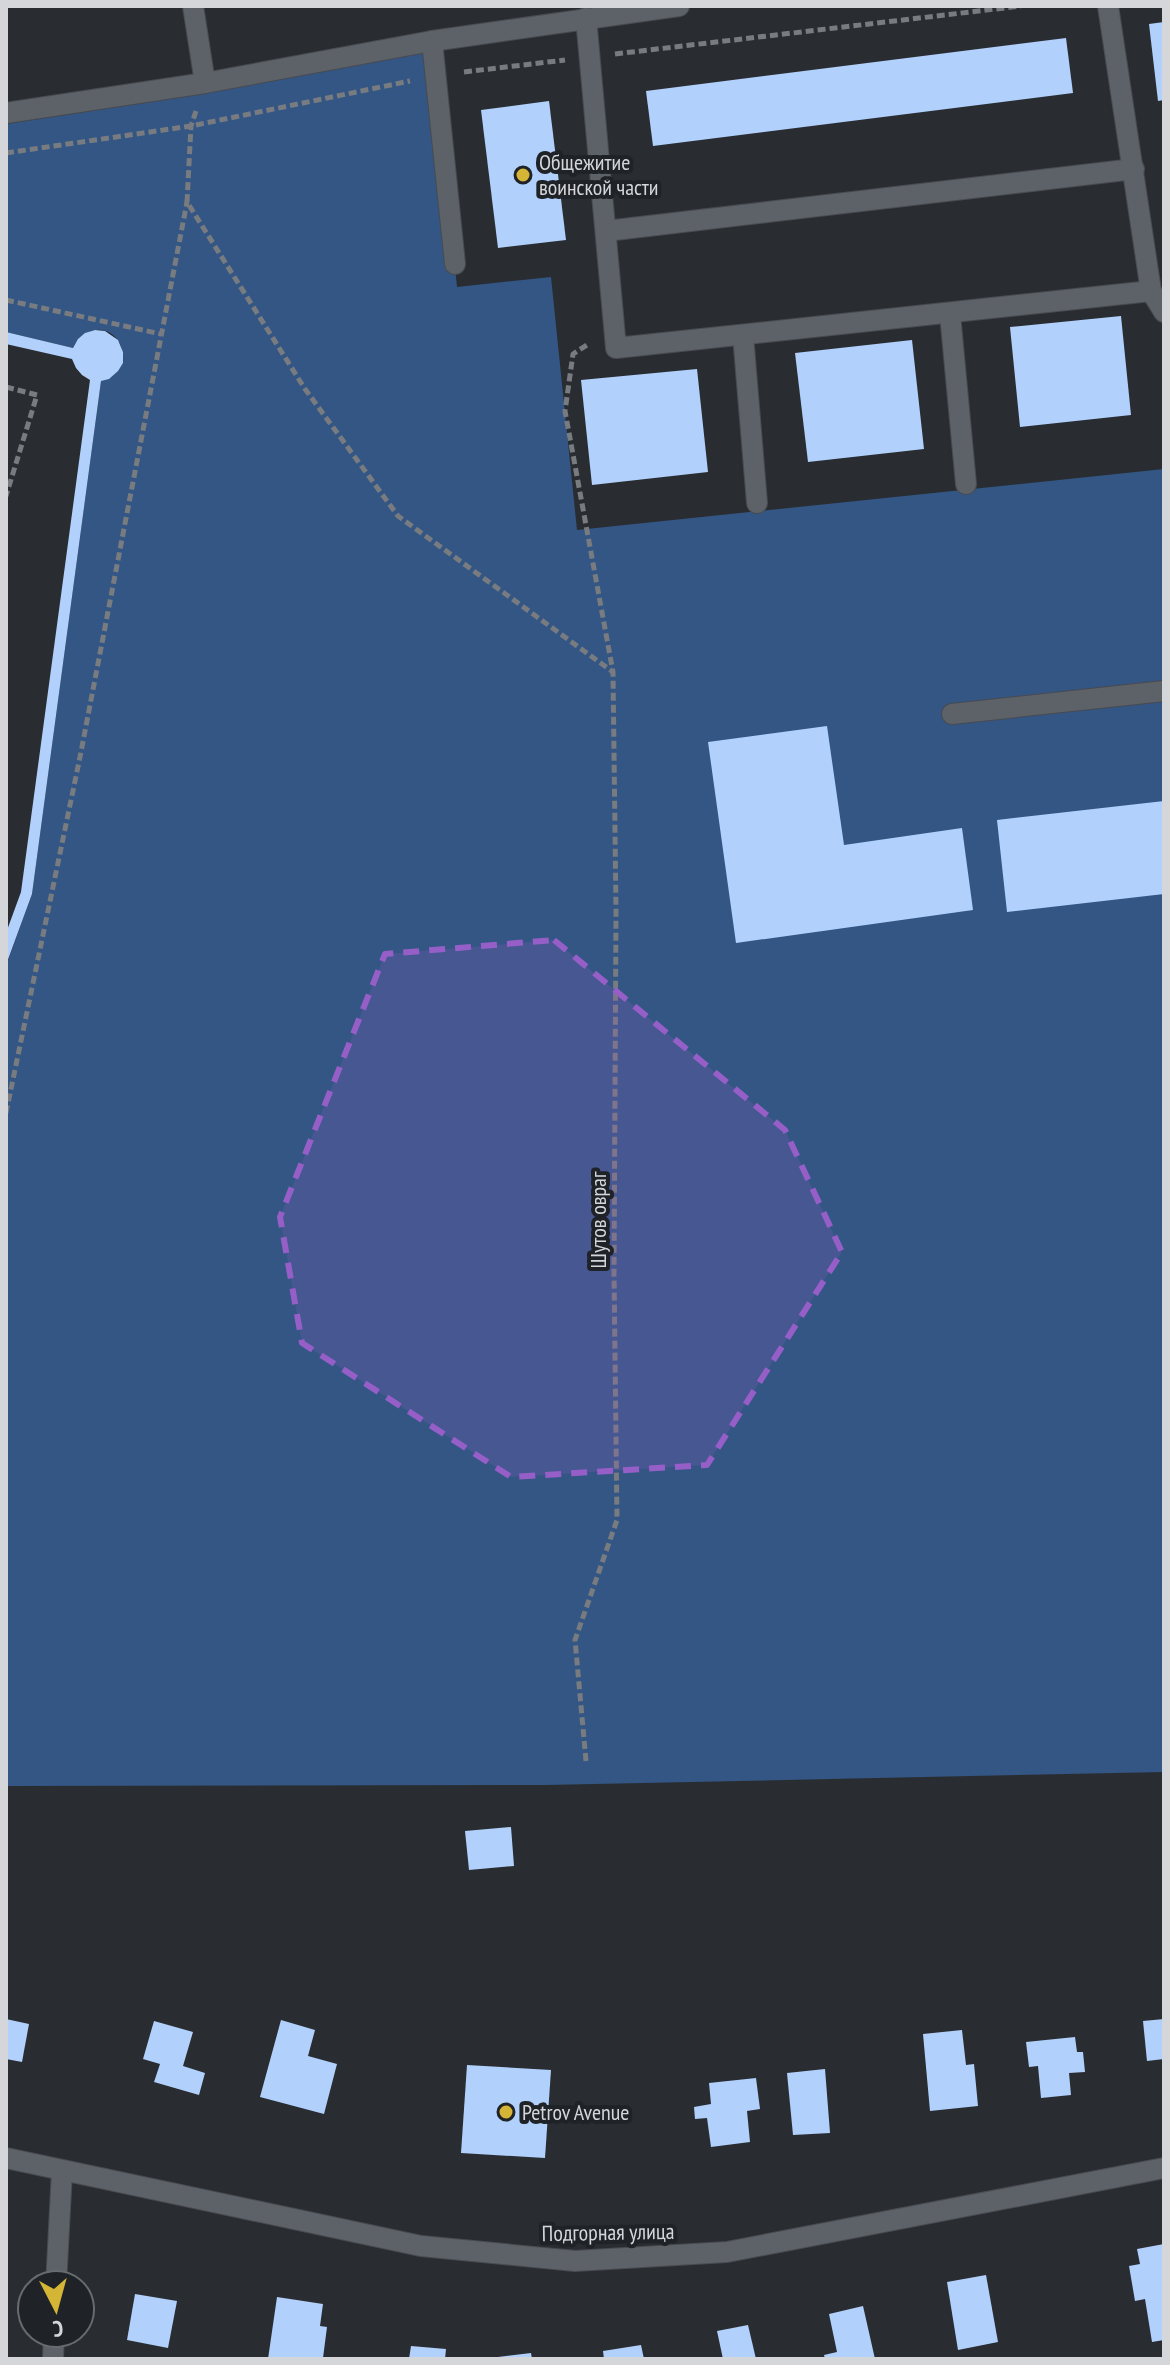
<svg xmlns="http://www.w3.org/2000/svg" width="1170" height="2365" viewBox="0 0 1170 2365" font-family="'PT Sans Narrow',sans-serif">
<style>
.green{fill:#335684}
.building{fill:#b1d1fc}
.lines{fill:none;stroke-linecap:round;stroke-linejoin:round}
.lane-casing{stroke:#484b50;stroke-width:22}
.street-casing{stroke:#484b50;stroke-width:22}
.secondary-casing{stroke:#484b50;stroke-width:22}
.path{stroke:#787b7f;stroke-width:5;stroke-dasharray:8 4;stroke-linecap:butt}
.lane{stroke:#5d6268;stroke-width:20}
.street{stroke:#5d6268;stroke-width:20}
.secondary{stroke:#5d6268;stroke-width:20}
.marked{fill:#965fc7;fill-opacity:0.2;stroke:#965fc7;stroke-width:6;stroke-dasharray:16 10;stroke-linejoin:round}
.poi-dot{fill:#d5b535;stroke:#1f2328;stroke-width:3}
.labels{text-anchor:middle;stroke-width:8;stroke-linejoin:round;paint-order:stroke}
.poi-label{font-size:22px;fill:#d4d6da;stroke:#1f2328;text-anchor:start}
.street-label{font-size:22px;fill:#d4d6da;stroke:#1f2328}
</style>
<rect width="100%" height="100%" fill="#292d32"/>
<path class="green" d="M432 41 457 287 551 277 577 530 1164 469V1772L545 1785 6 1786V966L32 894 101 381 123 363C126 328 89 317 73 348L6 332V124L195 95Z"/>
<g class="building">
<polygon points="1164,22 1164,100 1158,101 1149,24"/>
<polygon points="1066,38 1073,93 653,146 646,91"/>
<polygon points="549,101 566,240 498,248 481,110"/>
<polygon points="1121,316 1131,415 1020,427 1010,327"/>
<polygon points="95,330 105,331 118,340 123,352 123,363 118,371 109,379 101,381 32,894 6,965 6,933 21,892 90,380 82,375 76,368 72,359 6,344 6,332 73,348 78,339 85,333"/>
<polygon points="912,340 924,449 808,462 795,353"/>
<polygon points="697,369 708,472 592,485 581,380"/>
<polygon points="827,726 844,845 962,828 973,910 736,943 708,742"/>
<polygon points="1164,801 1164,894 1007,912 997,820"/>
<polygon points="511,1827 514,1866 469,1870 465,1831"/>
<polygon points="6,2019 29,2024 22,2062 6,2059"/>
<polygon points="1164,2019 1164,2059 1147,2061 1143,2021"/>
<polygon points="281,2020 315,2030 308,2056 337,2064 324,2114 260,2097"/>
<polygon points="154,2021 193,2032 183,2066 205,2073 199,2095 154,2082 160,2064 143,2059"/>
<polygon points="962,2030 966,2065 974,2064 978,2106 930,2111 923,2034"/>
<polygon points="1075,2037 1077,2052 1083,2052 1085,2072 1069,2073 1071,2095 1041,2098 1038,2066 1029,2067 1026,2042"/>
<polygon points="467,2065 551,2070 545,2158 461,2153"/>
<polygon points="825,2069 830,2133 793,2135 787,2073"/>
<polygon points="756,2078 760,2109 747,2111 750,2142 711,2147 707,2118 695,2119 694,2107 711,2104 709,2083"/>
<polygon points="1164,2244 1164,2340 1152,2342 1145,2299 1135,2301 1129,2266 1140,2264 1137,2249"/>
<polygon points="986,2275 998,2342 958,2350 947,2282"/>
<polygon points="135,2294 177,2301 168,2348 127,2340"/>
<polygon points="277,2297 323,2304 320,2326 327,2327 323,2358 268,2359"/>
<polygon points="863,2306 875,2359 825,2359 824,2355 837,2352 829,2314"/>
<polygon points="748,2325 756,2359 723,2359 717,2331"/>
<polygon points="641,2345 644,2359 604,2359 603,2351"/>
<polygon points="411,2346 446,2349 445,2359 409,2359"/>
<polygon points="531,2353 532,2359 498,2359 498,2357"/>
</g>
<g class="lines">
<g class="lane-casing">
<g id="lane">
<polyline points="193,6 205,83"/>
<polyline points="1108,6 1151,291 1164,312"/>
<polyline points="586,18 616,348 1151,291"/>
<polyline points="432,41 455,264"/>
<polyline points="606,231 1134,169"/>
<polyline points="950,314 966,484"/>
<polyline points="743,335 757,503"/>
<polyline points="952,714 1164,691"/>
</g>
</g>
<g class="street-casing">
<g id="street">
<polyline points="6,113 205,83 432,41 679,6"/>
<polyline points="56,2285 62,2171"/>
<polyline points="53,2359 54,2333"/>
</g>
</g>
<g class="secondary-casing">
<polyline id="secondary" points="6,2158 421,2246 575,2261 727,2252 1164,2168"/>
</g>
<g class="path">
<polyline points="615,54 1021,6"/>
<polyline points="464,72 565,60"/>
<polyline points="196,111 191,126 187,202 305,389 398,516 613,672"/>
<polyline points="6,153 191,126 410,81"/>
<polyline points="6,300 161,334"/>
<polyline points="6,387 37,395 6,496"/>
<polyline points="6,1113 80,757 187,202"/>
<polyline points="586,1761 575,1640 617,1520 614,1273 616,912 613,672 565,411 573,354 590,343"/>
</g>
<use href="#lane" class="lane"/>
<use href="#street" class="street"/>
<use href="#secondary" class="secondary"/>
</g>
<path class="marked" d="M554 940 785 1130 842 1252 707 1465 511 1477 302 1343 280 1217 385 954Z"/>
<g class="poi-dot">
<circle cx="523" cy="175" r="8"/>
<circle cx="506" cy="2112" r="8"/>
</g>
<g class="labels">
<g class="poi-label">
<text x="539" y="170">Общежитие<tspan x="539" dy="25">воинской части</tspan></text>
<text x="522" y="2120">Petrov Avenue</text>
</g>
<g class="street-label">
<text transform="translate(598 1220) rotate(-90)" y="8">Шутов овраг</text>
<text transform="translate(608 2232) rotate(-1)" y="8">Подгорная улица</text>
</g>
</g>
<rect width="1170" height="2365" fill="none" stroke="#d4d6da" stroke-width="16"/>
<g transform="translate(56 2309) rotate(174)"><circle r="38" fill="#1f2328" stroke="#676b6f" stroke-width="2"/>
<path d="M0-6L14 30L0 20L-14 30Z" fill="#d5b535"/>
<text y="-12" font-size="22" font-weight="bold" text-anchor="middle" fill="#d4d6da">С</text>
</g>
</svg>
